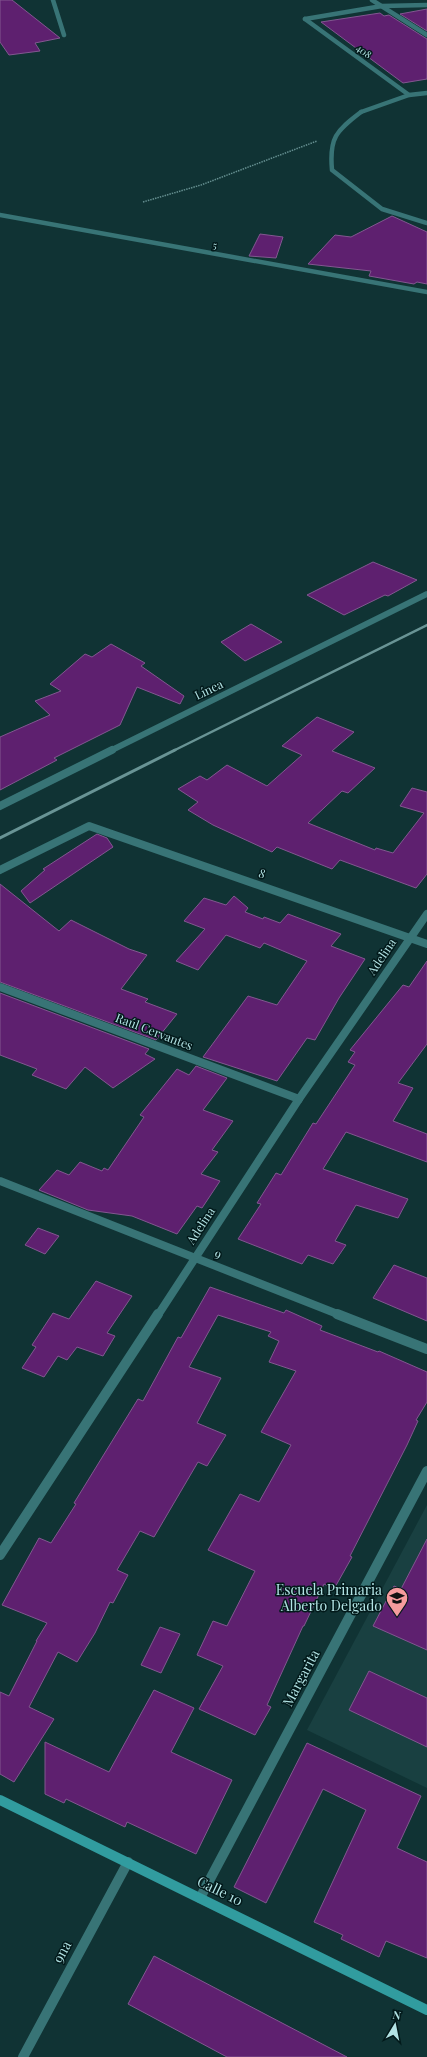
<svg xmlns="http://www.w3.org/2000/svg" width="427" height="2057" viewBox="0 0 427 2057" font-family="'Playfair Display',serif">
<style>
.built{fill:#194041}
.building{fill:#5e206f;stroke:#825790}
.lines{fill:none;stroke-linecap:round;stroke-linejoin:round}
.path{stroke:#648e8f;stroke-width:1.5;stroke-dasharray:1.5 1;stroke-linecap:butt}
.lane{stroke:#387476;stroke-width:4.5}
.street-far3{stroke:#387476;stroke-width:4.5}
.street-far2{stroke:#387476;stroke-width:6}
.street-far1{stroke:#387476;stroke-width:8}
.street{stroke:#387476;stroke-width:10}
.secondary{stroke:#319c9f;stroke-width:10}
.rail-far1{stroke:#699495;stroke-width:2.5}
.rail{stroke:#699495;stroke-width:3}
.labels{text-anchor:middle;stroke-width:3;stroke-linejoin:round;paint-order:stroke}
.far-street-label{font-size:10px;fill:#b2e3e4;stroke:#02191a}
.street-label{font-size:12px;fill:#b2e3e4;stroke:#02191a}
.near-poi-label{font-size:14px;fill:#b2e3e4;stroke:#02191a;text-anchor:end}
.near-street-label{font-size:14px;fill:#b2e3e4;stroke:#02191a}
</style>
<rect width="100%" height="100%" fill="#103334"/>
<polygon class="built" points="427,1505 427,1788 307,1730"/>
<g class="building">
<polygon points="0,0 12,0 60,38 35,43 40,51 9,55 0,42"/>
<polygon points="427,9 427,31 400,14"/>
<polygon points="380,13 384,16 389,15 427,39 427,79 403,83 321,22"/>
<polygon points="392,216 427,232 427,284 417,282 414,284 369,276 371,271 308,264 335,235 351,237"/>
<polygon points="260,234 283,237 276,258 249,256"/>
<polygon points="373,562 417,580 388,596 385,595 344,615 307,595"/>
<polygon points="251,624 282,642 245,661 221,642"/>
<polygon points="111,644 145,663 141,666 184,696 180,704 137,687 120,725 54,758 57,760 0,790 0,737 50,715 35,701 61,691 50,684 85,654 92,657"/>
<polygon points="317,717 354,732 332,751 375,768 348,793 342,791 308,823 375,850 376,848 393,853 424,813 400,806 412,788 427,792 427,874 416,888 340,860 332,869 277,847 272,852 213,825 188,810 198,802 178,789 200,776 207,780 227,765 267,786 302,755 282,746"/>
<polygon points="97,834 107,838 113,847 30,903 21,891 45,870 43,869"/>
<polygon points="0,884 59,931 71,920 129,949 147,955 121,989 148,999 145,1002 177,1014 156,1040 0,982"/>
<polygon points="234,896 248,908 245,912 263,919 264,917 280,923 288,914 341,934 331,946 365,959 339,998 315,1040 307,1038 277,1081 203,1057 248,996 277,1005 307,961 264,943 260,948 226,935 198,970 176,961 205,929 184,921 204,898 226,905"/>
<polygon points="427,961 427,1044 398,1083 413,1088 393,1121 427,1134 427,1162 346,1132 323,1169 408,1199 398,1218 356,1205 335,1241 346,1245 333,1264 308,1255 302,1264 238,1239 261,1204 257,1203 276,1173 281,1175 313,1123 316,1124 355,1065 348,1062 355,1052 350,1050 403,985 409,987"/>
<polygon points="0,993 149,1049 145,1054 155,1059 113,1088 85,1067 66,1089 32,1075 37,1069 0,1055"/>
<polygon points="196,1066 227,1078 203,1110 233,1121 212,1150 218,1152 201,1174 220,1181 202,1208 197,1206 177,1234 132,1216 88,1210 39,1190 57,1170 69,1175 80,1162 102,1171 104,1168 108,1170 144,1117 140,1115 177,1069 189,1075"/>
<polygon points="38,1228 59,1236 45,1254 25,1245"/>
<polygon points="394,1265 427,1278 427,1321 373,1298"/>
<polygon points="96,1281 132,1296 107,1333 115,1336 103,1356 77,1347 67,1360 58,1356 44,1377 22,1368 36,1347 32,1345 53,1313 69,1319"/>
<polygon points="210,1287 284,1313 286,1310 322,1326 320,1330 378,1352 379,1351 427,1372 427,1402 416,1420 418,1421 407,1445 350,1556 352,1557 334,1589 324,1584 304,1626 303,1626 267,1705 271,1707 255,1735 199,1709 223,1666 197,1655 213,1621 227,1626 255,1571 208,1550 240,1494 259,1502 291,1445 261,1432 296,1371 269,1362 279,1341 268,1336 271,1332 218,1315 189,1367 221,1378 197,1423 226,1435 207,1466 198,1462 154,1537 140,1531 117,1570 128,1575 113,1603 110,1602 95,1633 77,1662 58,1652 29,1707 54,1719 14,1782 0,1774 0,1692 9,1696 37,1641 36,1641 47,1623 2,1605 39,1538 51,1543 76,1504 74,1503 138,1399 143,1401 178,1337 181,1338"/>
<polygon points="427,1539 427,1650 373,1626 394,1586 401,1589"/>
<polygon points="160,1627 180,1634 161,1673 141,1665"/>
<polygon points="369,1671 427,1698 427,1747 349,1710"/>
<polygon points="154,1690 194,1708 171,1752 232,1780 196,1854 127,1822 125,1827 66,1799 64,1803 45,1794 45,1742 109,1772"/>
<polygon points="307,1743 421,1796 397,1848 427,1862 427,1958 386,1941 379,1957 341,1939 343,1935 314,1922 366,1810 323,1789 266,1903 234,1887"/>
<polygon points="154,1956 347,2057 227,2057 128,2004"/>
</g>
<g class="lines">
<polyline class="path" points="143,202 201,185 317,141"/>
<g class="lane">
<polyline points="53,0 64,35"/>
<path d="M361 112C336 131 329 138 332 170L382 209 427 223"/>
</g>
<g class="street-far3">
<polyline points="372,0 427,35"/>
<polyline points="305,19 409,95 427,93"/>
<polyline points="305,19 382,6 427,5"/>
<polyline points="361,112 409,95"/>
<polyline points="0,215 427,292"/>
</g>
<polyline class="street-far2" points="110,751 427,594"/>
<g class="street-far1">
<polyline points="0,806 112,750"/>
<polyline points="0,870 89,826 427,944"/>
<polyline points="0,987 299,1099"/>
<polyline points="0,1181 340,1315"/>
<polyline points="158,1315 299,1099 427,914"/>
</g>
<g class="street">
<polyline points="337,1314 427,1349"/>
<polyline points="0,1555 158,1314"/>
<polyline points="200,1898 427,1471"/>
<polyline points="23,2057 128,1862"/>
</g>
<polyline class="secondary" points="0,1800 427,2010"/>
<polyline class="rail-far1" points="173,751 427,625"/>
<polyline class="rail" points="0,838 175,750"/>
</g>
<defs>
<g id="school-pin" transform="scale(1.15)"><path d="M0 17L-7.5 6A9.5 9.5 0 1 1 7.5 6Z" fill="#f59b9d" stroke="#02191a"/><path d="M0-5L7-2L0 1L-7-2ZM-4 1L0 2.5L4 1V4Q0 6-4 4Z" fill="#111"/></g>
</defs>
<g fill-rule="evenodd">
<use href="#school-pin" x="397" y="1598"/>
</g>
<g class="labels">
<g class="far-street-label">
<text transform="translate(364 51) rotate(36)" y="4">408</text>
<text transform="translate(215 245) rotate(10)" y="4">5</text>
</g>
<g class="street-label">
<text transform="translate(209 690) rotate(-26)" y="4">Línea</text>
<text transform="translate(262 874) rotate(19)" y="4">8</text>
<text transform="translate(382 957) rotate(-56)" y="4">Adelina</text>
<text transform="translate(154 1032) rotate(21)" y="4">Raúl Cervantes</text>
<text transform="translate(201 1226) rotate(-57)" y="4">Adelina</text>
<text transform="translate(218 1254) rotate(21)" y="4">9</text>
</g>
<g class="near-poi-label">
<text x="382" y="1595">Escuela Primaria<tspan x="382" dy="16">Alberto Delgado</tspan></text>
</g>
<g class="near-street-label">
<text transform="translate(301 1678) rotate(-62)" y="5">Margarita</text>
<text transform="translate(220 1891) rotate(26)" y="5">Calle 10</text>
<text transform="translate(62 1952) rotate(-62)" y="5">9na</text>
</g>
</g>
<g transform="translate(395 2025) rotate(10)" stroke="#02191a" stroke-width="3" paint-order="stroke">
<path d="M0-3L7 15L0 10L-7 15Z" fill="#b2e3e4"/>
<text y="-6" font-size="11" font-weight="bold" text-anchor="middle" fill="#b2e3e4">N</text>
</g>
</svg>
